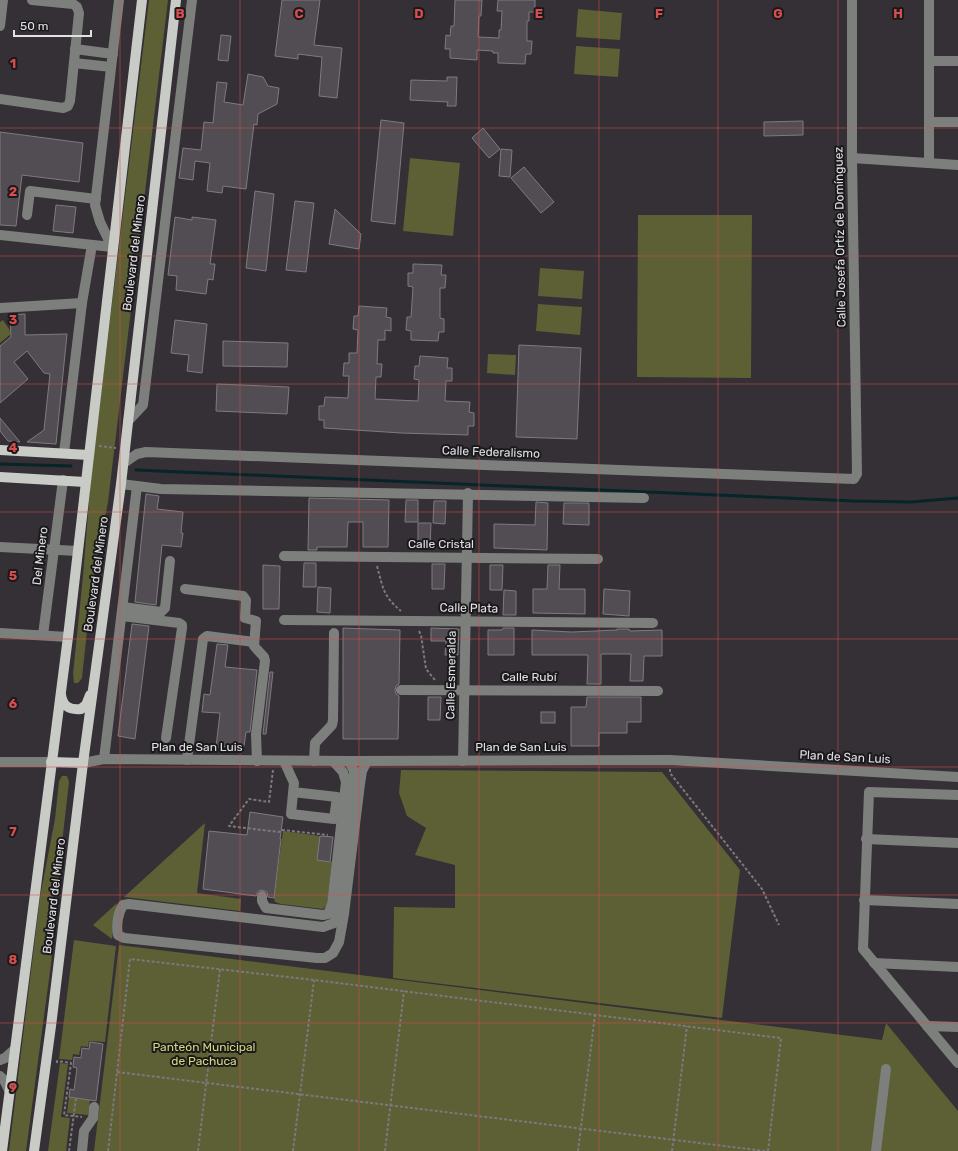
<svg xmlns="http://www.w3.org/2000/svg" width="958" height="1151" viewBox="0 0 958 1151" font-family="Rubik,sans-serif">
<style>
.green{fill:#5d5f35}
.lines{fill:none;stroke-linecap:round;stroke-linejoin:round}
.stream{stroke:#072528;stroke-width:3}
.building{fill:#514d52;stroke:#7f7a80}
.path{stroke:#7c797d;stroke-width:2;stroke-dasharray:3 2;stroke-linecap:butt}
.minor{stroke:#7d7f7c;stroke-width:10}
.major{stroke:#c9ccc6;stroke-width:10}
.grid{fill:none;stroke:#d94d4e;stroke-width:1;stroke-opacity:0.55}
.labels{text-anchor:middle;stroke-width:4;stroke-linejoin:round;paint-order:stroke}
.street-label{font-size:12px;fill:#e4e1e5;stroke:#1a191b}
.park-label{font-size:12px;fill:#d5d97b;stroke:#1a191b}
.grid-label{font-size:13px;text-anchor:middle;font-weight:bold;fill:#d94d4e;stroke:#1a191b;stroke-width:4;stroke-linejoin:round;paint-order:stroke}
</style>
<rect width="100%" height="100%" fill="#343035"/>
<g class="green">
<polygon points="149,0 168,0 108,502 91,593 82,678 78,683 74,683 73,674 83,576 91,476"/>
<polygon points="578,9 622,13 620,40 576,37"/>
<polygon points="576,46 620,49 618,77 574,74"/>
<polygon points="410,158 460,163 453,236 403,231"/>
<polygon points="638,215 752,215 751,378 637,377"/>
<polygon points="540,268 584,271 582,299 538,296"/>
<polygon points="538,304 582,307 580,335 536,331"/>
<polygon points="3,320 9,329 11,334 0,343 0,322"/>
<polygon points="488,354 516,355 515,375 487,373"/>
<polygon points="401,770 662,772 740,870 722,1018 393,978 394,907 455,908 455,865 415,855 426,828 407,816 399,793"/>
<polygon points="62,776 67,776 69,782 61,852 51,964 26,1151 9,1151 40,897 55,819 59,781"/>
<polygon points="205,823 197,893 241,899 240,911 124,897"/>
<polygon points="283,831 320,836 317,860 332,862 327,905 323,909 281,904 275,902 274,898"/>
<polygon points="117,903 112,939 93,925"/>
<polygon points="74,940 116,946 105,1042 89,1041 88,1047 81,1046 79,1055 73,1054 72,1060 59,1059"/>
<polygon points="119,945 882,1040 886,1023 958,1111 958,1151 94,1151"/>
<polygon points="60,1063 68,1064 61,1117 70,1118 66,1151 48,1151"/>
<polygon points="69,1097 90,1100 88,1115 67,1113"/>
</g>
<g class="lines">
<g class="stream">
<polyline points="0,464 71,466"/>
<polyline points="136,470 854,501 911,502 958,498"/>
</g>
</g>
<g class="building">
<polygon points="282,0 320,0 314,45 342,48 337,98 319,96 322,57 298,54 298,59 275,56"/>
<polygon points="455,0 482,0 481,16 479,16 478,37 499,38 499,30 501,30 502,11 497,11 498,0 535,0 535,12 529,12 529,21 527,21 527,41 532,41 531,54 526,54 525,64 498,63 498,53 493,53 493,51 477,50 477,60 450,58 450,49 445,49 446,35 450,36 451,26 454,26"/>
<polygon points="221,35 231,36 228,61 218,60"/>
<polygon points="248,74 263,77 268,86 279,88 277,104 258,114 257,125 254,124 246,189 223,186 222,193 207,191 210,163 195,161 193,180 179,178 183,148 201,150 204,122 213,123 217,82 227,83 224,102 243,105"/>
<polygon points="447,77 457,77 456,106 447,106 448,102 410,100 411,80 447,81"/>
<polygon points="381,120 404,123 395,224 371,221"/>
<polygon points="803,121 803,135 764,136 764,122"/>
<polygon points="483,128 500,149 489,158 472,138"/>
<polygon points="0,132 83,143 79,182 22,175 16,226 0,225"/>
<polygon points="501,149 512,150 510,177 499,176"/>
<polygon points="524,167 554,202 541,213 511,178"/>
<polygon points="255,191 274,194 266,271 246,268"/>
<polygon points="295,201 314,203 306,272 286,270"/>
<polygon points="56,205 76,207 73,233 53,231"/>
<polygon points="335,209 361,234 359,249 329,244"/>
<polygon points="175,217 192,220 192,217 216,220 210,264 215,264 213,280 208,279 206,294 176,290 177,276 168,275"/>
<polygon points="413,264 442,265 441,275 446,275 445,288 440,288 440,318 444,319 444,332 439,332 438,341 411,340 411,331 406,330 407,317 411,317 413,287 408,286 408,273 413,273"/>
<polygon points="359,306 387,308 386,317 391,318 391,331 385,330 385,340 378,340 377,364 382,364 381,377 376,377 375,399 418,401 419,380 414,379 415,366 419,366 420,356 448,358 447,368 452,368 452,381 446,381 445,401 470,402 469,412 474,413 474,426 468,426 468,435 401,433 324,428 324,420 319,420 319,406 324,406 325,397 348,398 349,376 343,376 344,363 349,363 349,353 357,353 358,330 353,329 354,316 358,316"/>
<polygon points="25,314 25,335 67,334 56,444 27,442 44,430 50,374 44,373 27,351 14,362 28,379 0,403 0,346 11,337 10,315"/>
<polygon points="175,320 207,324 202,373 187,371 189,355 171,353"/>
<polygon points="223,341 288,343 287,367 223,366"/>
<polygon points="519,345 581,348 577,439 516,437"/>
<polygon points="217,384 289,387 287,414 216,411"/>
<polygon points="0,418 20,442 8,441 0,431"/>
<polygon points="146,494 159,496 157,509 183,512 181,533 183,533 181,547 162,545 156,605 135,602"/>
<polygon points="309,498 389,500 388,547 363,547 363,522 348,522 347,547 317,547 317,550 308,550"/>
<polygon points="406,500 418,500 418,522 405,522"/>
<polygon points="434,501 446,501 445,524 433,523"/>
<polygon points="536,502 548,503 547,550 494,548 494,524 535,525"/>
<polygon points="564,503 589,503 589,525 563,524"/>
<polygon points="418,523 431,523 430,548 418,548"/>
<polygon points="304,563 316,563 316,587 303,587"/>
<polygon points="432,564 445,564 444,589 432,589"/>
<polygon points="263,565 280,566 279,609 263,609"/>
<polygon points="490,565 503,565 502,590 490,590"/>
<polygon points="548,565 560,565 559,589 585,589 585,614 533,613 533,589 547,589"/>
<polygon points="318,587 331,588 330,613 317,612"/>
<polygon points="604,589 630,591 629,616 603,614"/>
<polygon points="504,590 516,591 516,615 503,615"/>
<polygon points="132,624 149,626 135,739 118,736"/>
<polygon points="343,628 400,630 399,684 396,686 395,690 396,694 399,696 398,739 343,739"/>
<polygon points="431,628 459,629 458,655 445,655 446,641 431,641"/>
<polygon points="503,628 514,628 514,655 488,655 488,630 502,630"/>
<polygon points="617,629 629,629 630,631 662,630 662,656 644,656 643,681 630,681 631,654 601,654 601,684 587,684 588,655 532,655 532,630 572,632 617,630"/>
<polygon points="217,644 228,645 225,667 257,670 250,732 246,732 244,746 216,747 220,713 202,712 204,694 210,695"/>
<polygon points="270,672 273,672 266,734 263,734"/>
<polygon points="428,697 441,697 440,720 428,720"/>
<polygon points="587,697 641,697 641,722 627,722 627,733 599,733 599,746 571,746 571,707 586,707"/>
<rect x="541" y="712" width="14" height="11"/>
<polygon points="250,812 283,817 280,839 281,839 274,898 268,897 267,892 262,890 258,891 256,896 203,889 209,831 247,835"/>
<polygon points="320,836 333,837 330,862 317,860"/>
<polygon points="90,1042 103,1044 96,1101 69,1097 70,1089 74,1090 77,1068 73,1067 74,1057 81,1058 82,1048 89,1049"/>
</g>
<g class="lines">
<g class="path">
<polyline points="99,446 116,448"/>
<path d="M377 566C383 588 383 596 401 611"/>
<polyline points="419,631 421,635 426,669 435,680"/>
<polyline points="670,769 670,773 762,889 779,925"/>
<polyline points="273,770 269,802 249,799 229,826 279,832 282,830 328,835"/>
<polyline points="57,1063 57,1061 71,1063 64,1115 82,1117"/>
<polyline points="117,1072 765,1151"/>
<polyline points="69,1151 76,1098"/>
<polyline points="108,1151 130,959 314,980 781,1038 768,1151"/>
<polyline points="198,1151 220,969"/>
<polyline points="293,1151 314,980"/>
<polyline points="385,1151 404,991"/>
<polyline points="578,1151 595,1015"/>
<polyline points="672,1151 687,1026"/>
</g>
<g class="minor">
<polyline points="0,26 3,0"/>
<polyline points="75,49 113,54"/>
<polyline points="929,61 958,61"/>
<polyline points="74,63 111,67"/>
<polyline points="0,99 63,108 68,106 70,101 79,13 77,7 73,4 32,0"/>
<polyline points="929,122 958,122"/>
<polyline points="852,158 958,165"/>
<polyline points="929,163 929,0"/>
<polyline points="27,215 30,191 96,199"/>
<polyline points="0,235 112,247"/>
<polyline points="112,247 100,222 95,205 119,0"/>
<polyline points="0,308 82,303"/>
<polyline points="128,421 143,405 192,0"/>
<polyline points="64,453 82,303 92,245"/>
<polyline points="124,463 137,454 146,452 854,479 857,474 852,158 852,0"/>
<polyline points="137,486 161,489 644,498"/>
<polyline points="0,547 78,551"/>
<polyline points="284,556 598,559"/>
<polyline points="185,589 243,596 246,600 245,618 256,621 254,646 264,657 265,661 256,734 257,761"/>
<polyline points="123,607 161,612 165,608 170,561"/>
<polyline points="122,616 179,623 182,625 182,628 166,738"/>
<polyline points="284,620 653,623"/>
<polyline points="0,633 68,637"/>
<polyline points="43,635 63,480"/>
<polyline points="401,690 658,691"/>
<polyline points="104,759 137,486 121,484"/>
<polyline points="187,760 203,639 207,636 254,642"/>
<polyline points="284,761 294,783 291,814 334,819 337,797 293,792"/>
<polyline points="314,761 315,743 332,725 333,720 334,633"/>
<path d="M349 761 354 771V783L338 913 334 923 323 927 129 904 123 905C118 913 116 925 118 935L124 938 317 958H325L333 953 339 942 344 914 360 784 362 771 367 761"/>
<polyline points="463,761 468,493"/>
<polyline points="0,762 51,762"/>
<polyline points="83,763 104,759 349,761 670,760 958,777"/>
<polyline points="958,795 869,792 863,949 958,1063"/>
<polyline points="866,839 958,843"/>
<polyline points="262,896 262,901 266,908 323,915 328,914 332,904 346,782 343,772 333,761"/>
<polyline points="864,900 958,904"/>
<polyline points="874,963 958,967"/>
<polyline points="927,1026 958,1027"/>
<polyline points="0,1060 5,1058 15,1049"/>
<polyline points="0,1076 4,1080 9,1090"/>
<polyline points="82,1151 84,1131 93,1118 94,1107"/>
<polyline points="876,1151 886,1069"/>
</g>
<g class="major">
<polyline points="0,450 89,455"/>
<polyline points="0,477 85,482"/>
<path d="M61 695C63 707 70 710 81 709L86 705 90 695"/>
<polyline points="51,762 83,763"/>
<polyline points="2,1151 68,637 142,0"/>
<polyline points="34,1151 51,1026 83,763 121,484 176,0"/>
</g>
</g>
<path class="grid" d="M120 0V1151M240 0V1151M359 0V1151M479 0V1151M599 0V1151M718 0V1151M838 0V1151M0 128H958M0 256H958M0 384H958M0 512H958M0 639H958M0 767H958M0 895H958M0 1023H958"/>
<g class="labels">
<g class="street-label">
<text transform="translate(840 237) rotate(-91)" y="4">Calle Josefa Ortíz de Domínguez</text>
<text transform="translate(134 253) rotate(-83)" y="4">Boulevard del Minero</text>
<text transform="translate(491 452) rotate(2)" y="4">Calle Federalismo</text>
<text x="441" y="548">Calle Cristal</text>
<text transform="translate(40 556) rotate(-83)" y="4">Del Minero</text>
<text transform="translate(96 574) rotate(-82)" y="4">Boulevard del Minero</text>
<text transform="translate(469 608) rotate(1)" y="4">Calle Plata</text>
<text transform="translate(451 675) rotate(-89)" y="4">Calle Esmeralda</text>
<text x="529" y="681">Calle Rubí</text>
<text x="197" y="751">Plan de San Luis</text>
<text x="521" y="751">Plan de San Luis</text>
<text transform="translate(845 757) rotate(3)" y="4">Plan de San Luis</text>
<text transform="translate(54 896) rotate(-83)" y="4">Boulevard del Minero</text>
</g>
<g class="park-label">
<text x="204" y="1051">Panteón Municipal<tspan x="204" dy="14">de Pachuca</tspan></text>
</g>
</g>
<g class="grid-label">
<text x="180" y="18">B</text>
<text x="299" y="18">C</text>
<text x="419" y="18">D</text>
<text x="539" y="18">E</text>
<text x="659" y="18">F</text>
<text x="778" y="18">G</text>
<text x="898" y="18">H</text>
<text x="13" y="68">1</text>
<text x="13" y="196">2</text>
<text x="13" y="324">3</text>
<text x="13" y="452">4</text>
<text x="13" y="580">5</text>
<text x="13" y="708">6</text>
<text x="13" y="836">7</text>
<text x="13" y="964">8</text>
<text x="13" y="1092">9</text>
</g>
<path d="M14 30v6h77v-6" fill="none" stroke="#e4e1e5" stroke-width="2"/>
<text x="20" y="30" font-size="12" fill="#e4e1e5" stroke="#1a191b" stroke-width="3" paint-order="stroke">50 m</text>
</svg>
